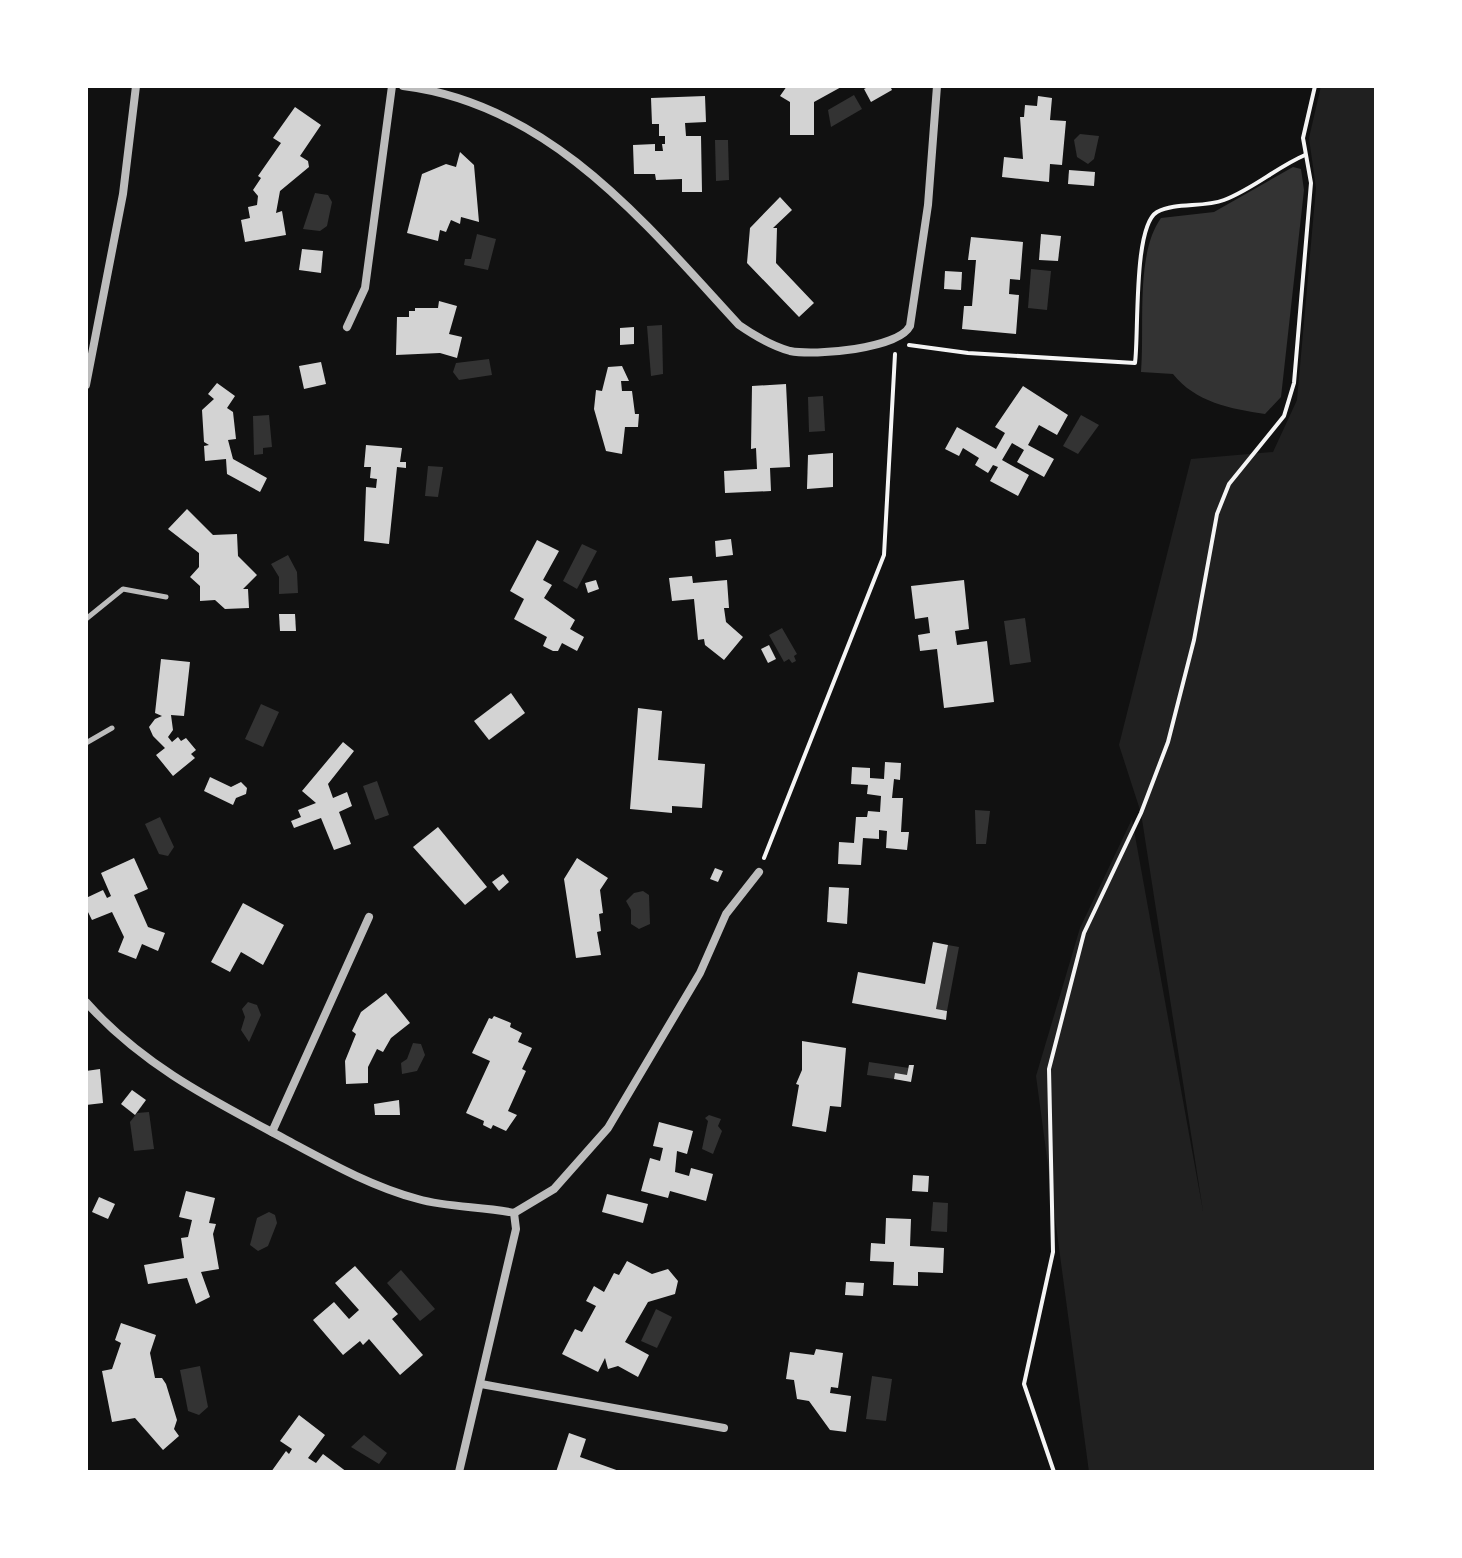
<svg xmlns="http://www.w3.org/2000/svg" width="1462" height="1558" viewBox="0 0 1462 1558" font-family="Barlow,sans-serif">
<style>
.green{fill:#202020}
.water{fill:#333}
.building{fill:#d3d3d3}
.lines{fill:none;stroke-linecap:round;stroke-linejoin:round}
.path{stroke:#f5f5f5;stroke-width:4}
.service{stroke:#bcbcbc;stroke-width:5}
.minor{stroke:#bcbcbc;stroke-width:8}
</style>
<rect width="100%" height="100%" fill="#111"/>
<polygon class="green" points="1321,86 1376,86 1376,1472 1089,1472 1036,1076 1080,928 1132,819 1203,1211 1141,813 1119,745 1191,459 1273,452 1297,400 1316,188 1309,138"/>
<g class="water">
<polygon points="854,95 862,109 831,127 828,110"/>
<polygon points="1080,134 1099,136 1094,159 1088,164 1077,157 1074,140"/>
<polygon points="715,140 728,140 729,180 716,181"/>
<path d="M1293 167 1301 169 1304 190 1281 397 1265 414C1231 409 1195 402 1173 374L1141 372C1145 327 1135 254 1161 218L1214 212Z"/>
<polygon points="315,193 328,195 332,202 327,226 320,231 303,229"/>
<polygon points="477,234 496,239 488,270 464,265 465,259 471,259"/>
<polygon points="1031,269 1051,271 1047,310 1028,308"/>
<polygon points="662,325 663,374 651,376 647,326"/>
<polygon points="489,359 492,375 459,380 453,372 456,363"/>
<polygon points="823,396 825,431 809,432 808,397"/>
<polygon points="269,415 272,447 263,448 263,454 254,455 253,416"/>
<polygon points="1081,415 1099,425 1078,454 1063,446"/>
<polygon points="428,466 443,467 438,497 425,496"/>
<polygon points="582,544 597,551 577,589 563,581"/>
<polygon points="288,555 297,572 298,593 279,594 279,577 271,564"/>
<polygon points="1025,618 1031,662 1010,665 1004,621"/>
<polygon points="782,628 797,654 794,656 796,661 792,663 789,659 784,662 769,635"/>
<polygon points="261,704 279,712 263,747 245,739"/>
<polygon points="377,781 389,815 375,820 363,786"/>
<polygon points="975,810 990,811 986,844 976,844"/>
<polygon points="160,817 174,847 168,856 159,854 145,824"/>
<polygon points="643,891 649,895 650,924 639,929 631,924 631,910 626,901 634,893"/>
<polygon points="948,945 959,947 947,1011 936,1009"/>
<polygon points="248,1002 257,1005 261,1015 249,1042 241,1030 245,1017 242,1009"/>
<polygon points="413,1043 421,1044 425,1055 417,1071 402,1074 401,1063 407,1059"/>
<polygon points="869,1062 909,1068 908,1081 867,1075"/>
<polygon points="149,1112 154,1149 134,1151 130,1122 137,1113"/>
<polygon points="709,1115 721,1119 718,1126 722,1131 713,1154 702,1149 708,1121 705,1118"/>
<polygon points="933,1202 948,1203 947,1232 931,1231"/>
<polygon points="269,1212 275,1215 277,1223 268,1246 258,1251 250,1245 257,1218"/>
<polygon points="401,1270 435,1309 420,1321 387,1283"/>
<polygon points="656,1309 672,1317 657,1348 641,1341"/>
<polygon points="200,1366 208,1407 199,1415 188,1411 180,1370"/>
<polygon points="872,1376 892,1379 886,1421 866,1419"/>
<polygon points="364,1435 387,1453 379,1464 351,1447"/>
</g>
<g class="building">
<polygon points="787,86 843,86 814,102 814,135 790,135 790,102 780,96"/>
<polygon points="870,86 890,86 892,90 871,102 864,89"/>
<polygon points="705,96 706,122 685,123 686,136 701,136 702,192 682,192 682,179 656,180 655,174 634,174 633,145 655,144 655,151 663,151 662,144 665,144 665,136 659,136 659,124 652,124 651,98"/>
<polygon points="1038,96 1052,98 1050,120 1066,121 1062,165 1050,164 1049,182 1002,177 1004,157 1023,159 1020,117 1024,117 1025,105 1037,106"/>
<polygon points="295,107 321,125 300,156 308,161 309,167 280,191 276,213 282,211 286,235 245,242 241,220 250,218 248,207 257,205 258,196 253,190 261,178 258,176 281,143 273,138"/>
<polygon points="460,152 474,165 479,222 461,217 460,224 451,220 446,232 440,230 438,241 407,233 422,174 446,164 456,167"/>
<polygon points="1069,170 1095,172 1094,186 1068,184"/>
<polygon points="780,197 792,210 773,228 777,228 776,263 814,303 799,317 747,263 750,228"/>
<polygon points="1041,234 1061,236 1058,261 1039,260"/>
<polygon points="971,237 1023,242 1020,280 1010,279 1009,294 1019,295 1016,334 962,329 964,306 972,306 976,260 968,260"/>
<polygon points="302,249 323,251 321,273 299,270"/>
<polygon points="945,271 962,272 961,290 944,289"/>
<polygon points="439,301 457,306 449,334 462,337 457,358 440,353 396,355 397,317 409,317 409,311 415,311 415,308 438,308"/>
<polygon points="634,327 634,344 620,345 620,328"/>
<polygon points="321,362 326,384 304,389 299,366"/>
<polygon points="622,366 629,381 621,381 622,391 632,391 635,414 639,414 638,427 625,427 622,454 606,451 594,409 596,390 602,391 608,367"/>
<polygon points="217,383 235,396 227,408 233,412 236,439 228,440 233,459 267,478 260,492 227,474 226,459 205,461 204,446 209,445 204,442 202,410 214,399 208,394"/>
<polygon points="786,384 790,467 770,468 771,491 725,493 724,471 757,469 756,448 751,449 752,386"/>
<polygon points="1023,386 1068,415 1057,435 1039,425 1028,445 1054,459 1044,477 1017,462 1024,450 1012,443 1002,460 1029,475 1018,496 990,481 998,467 993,465 988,473 975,465 979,458 963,448 959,456 945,449 957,427 996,449 1005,433 995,427"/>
<polygon points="366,445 402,448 400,462 406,462 406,468 397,467 389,544 364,541 366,487 376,488 377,479 370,478 371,467 364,467"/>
<polygon points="833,453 833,487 807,489 808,455"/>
<polygon points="187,509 213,535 237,534 238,556 257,575 243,589 248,589 249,608 225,609 215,600 200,601 200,586 190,577 199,567 199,553 168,529"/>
<polygon points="731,539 733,555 716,557 715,541"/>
<polygon points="537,540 559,551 543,580 552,585 544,598 575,620 570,629 584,637 577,651 562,643 558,651 553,651 543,646 547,637 514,619 524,599 510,591"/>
<polygon points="692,576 693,583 727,580 729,608 724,608 726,622 743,637 724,660 705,645 704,639 698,640 694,599 672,601 669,578"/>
<polygon points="596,580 599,589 588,593 585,583"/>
<polygon points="964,580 969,629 955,631 957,645 987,641 994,702 944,708 937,649 920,651 918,635 930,633 928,617 915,619 911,586"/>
<polygon points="279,614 295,614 296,631 280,631"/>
<polygon points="769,645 776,659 768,663 761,649"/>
<polygon points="161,659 190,662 184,716 171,715 173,730 168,737 172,742 178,737 181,741 186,738 196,750 191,754 195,758 173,776 156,755 165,748 153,736 149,727 155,719 162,716 155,713"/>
<polygon points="511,693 525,713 489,740 474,721"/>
<polygon points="638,708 662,711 658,760 705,764 702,808 672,806 672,813 630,809"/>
<polygon points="343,742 354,751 328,784 333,798 347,792 352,806 339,812 351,844 334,850 321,818 294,828 291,821 301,817 298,810 316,803 302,791"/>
<polygon points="885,762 901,763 900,780 894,779 892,798 903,798 901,832 909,832 907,850 886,848 887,831 879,830 879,839 863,838 861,865 838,864 839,842 854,843 856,817 867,817 868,811 880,812 881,796 867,794 868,785 851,784 852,767 870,768 870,778 884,779"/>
<polygon points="210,777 231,787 241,782 247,788 246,794 236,798 233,805 204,791"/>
<polygon points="438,827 487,887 465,905 413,847"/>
<polygon points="134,858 148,889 134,895 148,927 165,933 158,951 142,944 136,959 118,952 124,937 112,912 92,920 86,908 86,898 103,890 107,898 111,896 101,873"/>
<polygon points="577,858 608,878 600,890 603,913 599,914 601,931 597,932 601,955 576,958 564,879"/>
<polygon points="715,868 723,871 718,882 710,879"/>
<polygon points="503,874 509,882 499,891 492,882"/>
<polygon points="829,887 849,888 847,924 827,922"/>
<polygon points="243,903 284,925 263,965 241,952 230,972 211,962"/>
<polygon points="933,942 948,945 936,1009 947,1011 946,1020 852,1003 858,972 925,984"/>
<polygon points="386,993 410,1023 391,1038 383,1052 377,1049 368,1067 368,1083 346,1084 345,1061 356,1034 352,1031 361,1012"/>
<polygon points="494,1016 511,1023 510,1027 522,1033 518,1042 532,1048 522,1069 526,1071 508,1111 517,1115 506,1131 493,1125 491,1129 483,1125 484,1121 466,1113 490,1061 472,1053 489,1018 492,1019"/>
<polygon points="802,1041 846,1048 841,1107 830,1106 826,1132 792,1126 799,1085 796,1084 802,1070"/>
<polygon points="909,1065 914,1065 911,1082 894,1079 895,1073 907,1075"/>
<polygon points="100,1069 103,1103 86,1105 86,1071"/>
<polygon points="132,1090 146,1100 135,1115 121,1104"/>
<polygon points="399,1100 400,1115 375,1115 374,1104"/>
<polygon points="659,1122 693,1131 687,1154 677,1151 675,1172 689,1176 691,1168 713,1174 706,1201 670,1191 668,1198 641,1191 650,1158 660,1161 663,1148 653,1146"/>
<polygon points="913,1175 929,1176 928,1192 912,1191"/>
<polygon points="186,1191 215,1198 209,1223 216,1224 213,1234 219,1269 201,1272 210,1297 196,1304 187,1278 148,1284 144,1265 184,1258 181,1238 188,1237 192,1220 179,1217"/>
<polygon points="607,1194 648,1204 643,1223 602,1212"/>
<polygon points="99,1197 115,1204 108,1219 92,1212"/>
<polygon points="886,1218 911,1219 910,1246 944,1248 943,1273 918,1272 918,1286 893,1285 894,1262 870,1261 871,1243 885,1244"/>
<polygon points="627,1261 652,1274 668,1269 678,1281 675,1294 648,1302 625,1342 649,1355 638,1377 618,1366 608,1369 605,1358 598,1372 562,1354 575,1329 582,1332 596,1306 586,1301 594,1286 604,1292 614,1273 619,1275"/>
<polygon points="355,1266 398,1314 392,1319 423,1355 400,1375 369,1339 363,1345 360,1341 343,1355 313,1320 334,1302 349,1319 359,1310 335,1283"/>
<polygon points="846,1282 864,1283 863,1296 845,1295"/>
<polygon points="121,1323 156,1335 150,1353 155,1378 162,1378 166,1384 177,1420 174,1429 179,1436 163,1450 135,1418 112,1422 102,1371 112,1369 121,1343 115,1340"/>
<polygon points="816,1349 843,1353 838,1388 831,1387 830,1393 851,1396 846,1432 830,1430 809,1401 797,1399 794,1380 786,1379 790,1352 814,1355"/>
<polygon points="299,1415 325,1435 308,1458 316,1463 323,1454 347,1472 271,1472 286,1451 289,1454 292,1449 280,1441"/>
<polygon points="569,1433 586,1439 580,1457 622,1472 556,1472"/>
</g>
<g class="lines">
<g class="path">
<path d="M909 345 968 353 1135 363C1139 334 1133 226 1157 212 1176 202 1203 208 1224 200 1253 189 1277 167 1305 155"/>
<polyline points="764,858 884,555 895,354"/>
<polyline points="1054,1472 1024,1384 1053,1252 1049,1069 1084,933 1141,813 1168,742 1194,640 1217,514 1229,484 1284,416 1294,383 1311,183 1303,138 1315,86"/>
</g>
<g class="service">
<polyline points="86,619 123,589 166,597"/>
<polyline points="86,743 112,728"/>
</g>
<g class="minor">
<path d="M403 86C550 104 645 223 739 325 755 336 771 346 790 351 815 356 898 349 910 326L928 205 937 86"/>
<polyline points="347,327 365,288 392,86"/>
<polyline points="86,385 123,194 136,86"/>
<path d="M86 1002C142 1065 212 1100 285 1139 328 1162 370 1186 418 1199 449 1208 483 1206 514 1213L516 1229 459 1472"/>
<polyline points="272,1132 369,917"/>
<polyline points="514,1213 554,1189 608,1128 700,973 726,914 759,872"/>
<polyline points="481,1384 724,1428"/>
</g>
</g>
<rect width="1462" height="1558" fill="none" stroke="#ffffff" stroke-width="176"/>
</svg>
